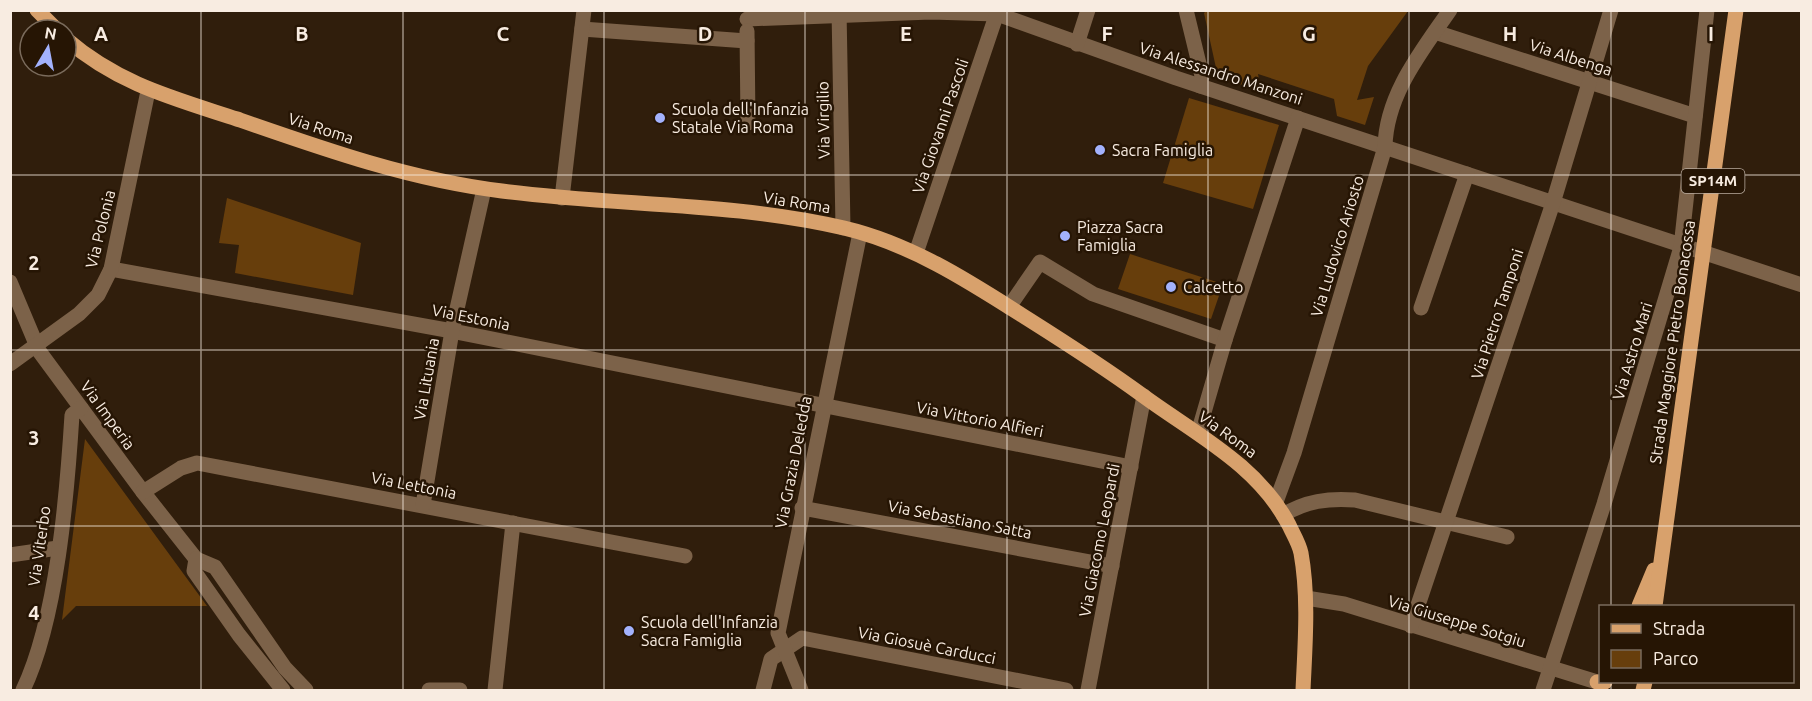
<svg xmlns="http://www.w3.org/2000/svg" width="1812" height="701" viewBox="0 0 1812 701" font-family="Ubuntu,sans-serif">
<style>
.green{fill:#673e0c}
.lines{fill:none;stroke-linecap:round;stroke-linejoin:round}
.minor{stroke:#7c6249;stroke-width:15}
.major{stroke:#d8a16c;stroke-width:15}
.grid{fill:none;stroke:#f8ece1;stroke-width:1.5;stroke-opacity:0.55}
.poi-dot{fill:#a3b2fd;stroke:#261504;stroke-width:2}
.labels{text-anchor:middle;stroke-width:5;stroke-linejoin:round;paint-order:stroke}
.shield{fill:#261504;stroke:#b9ac9f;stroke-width:1.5}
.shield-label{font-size:15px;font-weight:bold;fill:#f8ece1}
.street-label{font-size:16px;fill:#f8ece1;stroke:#261504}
.poi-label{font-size:16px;fill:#f8ece1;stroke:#261504;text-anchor:start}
.grid-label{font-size:20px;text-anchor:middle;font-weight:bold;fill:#f8ece1;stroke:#261504;stroke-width:5;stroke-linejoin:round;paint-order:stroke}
</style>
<rect width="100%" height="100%" fill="#301e0c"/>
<g class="green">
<polygon points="1207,10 1408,10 1408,11 1368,66 1357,100 1374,97 1365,125 1337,116 1334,99 1258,74 1261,91 1218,77 1204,13"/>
<polygon points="1189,98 1279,125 1253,209 1163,183"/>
<polygon points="227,198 361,243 353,295 235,273 239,245 219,243"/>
<polygon points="1130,254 1223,284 1211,319 1118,289"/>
<polygon points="85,439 207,606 76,606 62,620"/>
</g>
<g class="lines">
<g class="minor">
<polyline points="839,10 843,228"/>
<polyline points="1186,10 1202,76 1200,86"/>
<polyline points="747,19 931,12 997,14 1176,78 1802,285"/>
<polyline points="582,29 747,41"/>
<polyline points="747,31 748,123"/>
<polyline points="1435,32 1695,116"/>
<polyline points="1077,44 1088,10"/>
<polyline points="562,198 584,10"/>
<polyline points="916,253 998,10"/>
<polyline points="111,269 452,331 1131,467"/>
<polyline points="10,282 39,351 143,492 196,559 215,567 285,668 306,690"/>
<polyline points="1009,307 1040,262 1093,294 1225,340"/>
<polyline points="1421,308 1467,174"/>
<polyline points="10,364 79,314 98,295 111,269 148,91"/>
<polyline points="1198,433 1225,340 1298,118"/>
<polyline points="143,492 181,468 197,463 685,556"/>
<path d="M1276 502 1294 453 1385 147C1386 95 1421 52 1450 10"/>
<polyline points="423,505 452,331 484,189"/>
<polyline points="802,508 1112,566"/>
<path d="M1283 515C1306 501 1328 498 1355 500L1507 537"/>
<polyline points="10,555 58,548"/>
<polyline points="196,559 194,571 239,635 283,690"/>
<polyline points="1306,598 1344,604 1597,682"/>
<polyline points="1411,626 1553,203 1611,10"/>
<path d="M23 690C57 619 67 495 72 415L81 408"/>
<polyline points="429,690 460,690"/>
<polyline points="495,690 513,523"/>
<polyline points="763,690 771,659 802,638 1066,690"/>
<polyline points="801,690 778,633 860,233"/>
<polyline points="1088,690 1144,396"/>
<polyline points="1543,690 1604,504 1681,247 1707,10"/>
</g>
<g class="major">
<polyline points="37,10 57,30"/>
<path d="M66 39C118 84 173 98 237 119 323 149 411 180 502 191 615 206 732 202 844 228 912 244 970 282 1028 319 1066 343 1105 368 1142 395 1195 434 1258 465 1289 525 1293 534 1299 543 1301 553 1309 598 1305 645 1303 690"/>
<polyline points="1639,606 1654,570"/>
<polyline points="1655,606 1736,10"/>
<polyline points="1597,682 1605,682"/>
<polyline points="1643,690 1645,682"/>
</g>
</g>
<path class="grid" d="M201 10V690M403 10V690M604 10V690M805 10V690M1007 10V690M1208 10V690M1409 10V690M1611 10V606M10 175H1802M10 350H1802M10 526H1802M1611 682V690"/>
<g class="poi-dot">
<circle cx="660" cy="118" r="6"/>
<circle cx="1100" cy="150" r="6"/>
<circle cx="1065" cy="236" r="6"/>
<circle cx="1171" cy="287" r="6"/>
<circle cx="629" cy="631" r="6"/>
</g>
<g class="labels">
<rect class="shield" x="1681.5" y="169" width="63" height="24" rx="4.5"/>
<g class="shield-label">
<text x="1713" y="186">SP14M</text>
</g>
<g class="street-label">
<text transform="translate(1571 57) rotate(18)" y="6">Via Albenga</text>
<text transform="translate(1221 73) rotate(18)" y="6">Via Alessandro Manzoni</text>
<text transform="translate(823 120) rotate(-91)" y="6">Via Virgilio</text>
<text transform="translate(940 126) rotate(-71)" y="6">Via Giovanni Pascoli</text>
<text transform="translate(321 128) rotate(18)" y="6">Via Roma</text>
<text transform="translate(797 202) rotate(9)" y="6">Via Roma</text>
<text transform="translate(100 229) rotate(-76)" y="6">Via Polonia</text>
<text transform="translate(1337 246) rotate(-73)" y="6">Via Ludovico Ariosto</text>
<text transform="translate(1497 314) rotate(-72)" y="6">Via Pietro Tamponi</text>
<text transform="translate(471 317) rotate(11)" y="6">Via Estonia</text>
<text transform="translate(1672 342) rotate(-82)" y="6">Strada Maggiore Pietro Bonacossa</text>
<text transform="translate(1632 351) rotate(-73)" y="6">Via Astro Mari</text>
<text transform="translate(426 379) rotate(-80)" y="6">Via Lituania</text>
<text transform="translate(108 415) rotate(54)" y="6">Via Imperia</text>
<text transform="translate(980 419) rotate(11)" y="6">Via Vittorio Alfieri</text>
<text transform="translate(1228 434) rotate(36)" y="6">Via Roma</text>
<text transform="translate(793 462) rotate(-79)" y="6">Via Grazia Deledda</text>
<text transform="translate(414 485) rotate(11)" y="6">Via Lettonia</text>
<text transform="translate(960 519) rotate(11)" y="6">Via Sebastiano Satta</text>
<text transform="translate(1099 540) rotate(-79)" y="6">Via Giacomo Leopardi</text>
<text transform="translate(39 546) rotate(-82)" y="6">Via Viterbo</text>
<text transform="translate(1457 621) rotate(17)" y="6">Via Giuseppe Sotgiu</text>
<text transform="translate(927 645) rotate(11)" y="6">Via Giosuè Carducci</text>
</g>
<g class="poi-label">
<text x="672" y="115">Scuola dell'Infanzia<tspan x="672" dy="18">Statale Via Roma</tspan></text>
<text x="1112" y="156">Sacra Famiglia</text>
<text x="1077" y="233">Piazza Sacra<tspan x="1077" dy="18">Famiglia</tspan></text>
<text x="1183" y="293">Calcetto</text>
<text x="641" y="628">Scuola dell'Infanzia<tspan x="641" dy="18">Sacra Famiglia</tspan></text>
</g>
</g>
<g class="grid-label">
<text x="101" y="41">A</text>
<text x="302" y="41">B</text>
<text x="503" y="41">C</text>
<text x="705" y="41">D</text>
<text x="906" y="41">E</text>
<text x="1107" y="41">F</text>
<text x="1309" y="41">G</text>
<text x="1510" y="41">H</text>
<text x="1711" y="41">I</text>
<text x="34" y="270">2</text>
<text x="34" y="445">3</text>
<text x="34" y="620">4</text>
</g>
<rect width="1812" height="701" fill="none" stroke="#f8ece1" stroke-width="24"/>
<rect x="1599" y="605" width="195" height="78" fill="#261504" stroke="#7a6b5c" stroke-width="1.5"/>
<rect x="1611" y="624" width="30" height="9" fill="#d8a16c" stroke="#7a6b5c" stroke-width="1.5"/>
<text x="1653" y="635" font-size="18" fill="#f8ece1">Strada</text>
<rect x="1611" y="650" width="30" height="18" fill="#673e0c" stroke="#7a6b5c" stroke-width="1.5"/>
<text x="1653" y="665" font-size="18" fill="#f8ece1">Parco</text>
<g transform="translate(48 48) rotate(10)"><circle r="28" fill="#261504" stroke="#7a6b5c" stroke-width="1.5"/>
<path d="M0-4.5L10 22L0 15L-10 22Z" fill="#a3b2fd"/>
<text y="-9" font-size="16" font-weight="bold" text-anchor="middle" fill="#f8ece1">N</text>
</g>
</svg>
